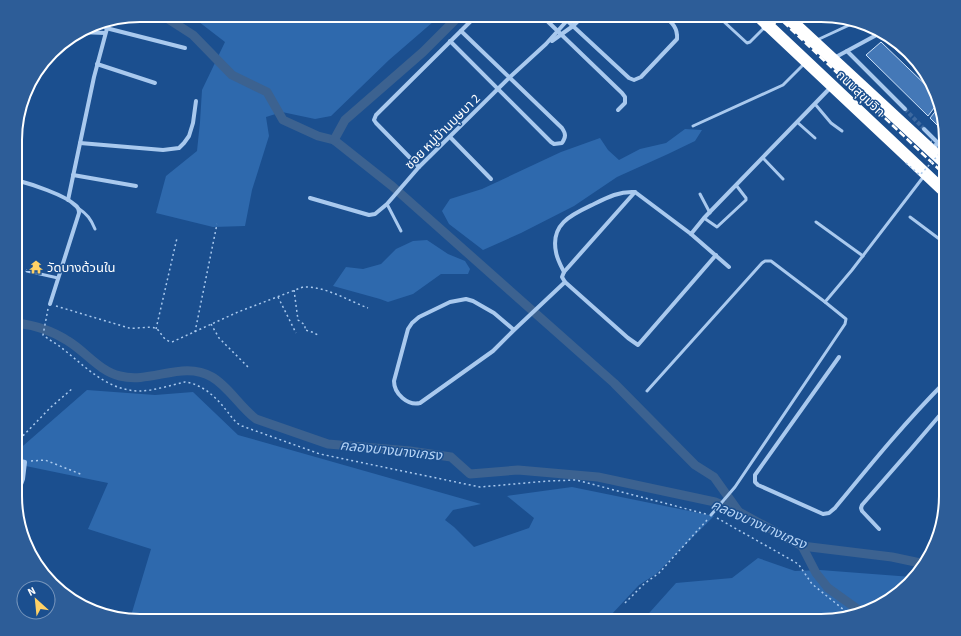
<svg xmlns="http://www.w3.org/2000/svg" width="961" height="636" viewBox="0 0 961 636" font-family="'Source Sans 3','Noto Sans Thai',sans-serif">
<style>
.green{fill:#2e69ad}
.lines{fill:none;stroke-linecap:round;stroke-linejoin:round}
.canal{stroke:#3c6290;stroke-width:9}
.building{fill:#4478b7;stroke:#cfe3fa}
.street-tunnel{stroke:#3d69a0;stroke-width:4;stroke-dasharray:4 2;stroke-linecap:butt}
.path{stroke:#a9c9ee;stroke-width:1.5;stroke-dasharray:2 3;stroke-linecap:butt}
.lane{stroke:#a9c9ee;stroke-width:3}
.street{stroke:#a9c9ee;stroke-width:4}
.highway{stroke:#fff;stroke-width:12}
.rail{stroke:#fff;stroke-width:2.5;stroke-dasharray:7 3;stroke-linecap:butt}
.path-bridge{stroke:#a9c9ee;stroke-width:1.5;stroke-dasharray:2 3;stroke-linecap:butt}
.labels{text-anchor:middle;stroke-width:3;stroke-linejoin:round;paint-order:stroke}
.street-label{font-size:13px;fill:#fff;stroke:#1b4f8f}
.poi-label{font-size:13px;fill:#fff;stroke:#1b4f8f;text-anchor:start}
.water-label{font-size:14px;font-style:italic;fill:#b5d3f5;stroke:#1b4f8f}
.rim{fill:none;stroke:#fff;stroke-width:2}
</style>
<rect width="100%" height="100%" fill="#1b4f8f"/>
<g class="green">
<polygon points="190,15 441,15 389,60 331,116 315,119 282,112 266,117 269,136 252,190 245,226 213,227 156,213 166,176 197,151 200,122 202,90 225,42"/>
<polygon points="685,129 702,130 695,141 668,154 617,177 574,206 521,233 483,250 449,224 442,211 450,199 482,189 561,152 600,138 608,150 619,160 640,149 666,143"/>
<polygon points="427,240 448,254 465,261 470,269 468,274 441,274 413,294 388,302 380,299 333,286 346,267 363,269 381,264 396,249 413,241"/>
<polygon points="87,390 155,395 193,392 238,435 481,504 453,510 445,520 454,527 474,547 529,528 534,518 507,496 572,487 714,516 656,574 639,585 611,615 617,621 140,621 130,619 151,549 88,529 108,483 16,464 16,452"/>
<polygon points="758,558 795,571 820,570 912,577 883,604 829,621 642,621 676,583 732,578"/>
</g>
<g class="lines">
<g class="canal">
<polyline points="162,15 193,35 232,75 267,92 283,120 318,136 334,140 392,186 614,383 695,465 714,477 739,512"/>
<polyline points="334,140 345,120 423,52 460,15"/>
<path d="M16 323C34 325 53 331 68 341 85 351 99 371 120 376 151 384 183 360 212 377 228 386 240 407 256 419L328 444 410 451 451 457 470 474 518 470 598 477 715 502 739 512 802 546 892 557 925 564"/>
<polyline points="802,546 816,573 828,588 860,611"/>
</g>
</g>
<g class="building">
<polygon points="881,42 934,93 937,104 928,116 866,55"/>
<polygon points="896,42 929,78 930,80 892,46"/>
<polygon points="938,108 945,131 944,132 930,118"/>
</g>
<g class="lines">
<polyline class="street-tunnel" points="905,109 924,129"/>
<g class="path">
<polyline points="294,290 298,320 305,325 305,330 312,332 318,335"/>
<polyline points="278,297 296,333"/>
<path d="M56 306 129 328C137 329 149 326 155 328 162 331 161 340 172 342L238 312 303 287C325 286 347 300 368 308"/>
<path d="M48 309 43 335C48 339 53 342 58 345 83 364 106 391 140 391 153 391 171 385 185 382 202 384 216 397 226 410 231 416 235 423 242 426L320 454 480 487 548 481 576 480 706 514"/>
<polyline points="211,324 219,338 248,367"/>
<polyline points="156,329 177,238"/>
<polyline points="195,332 217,224"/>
<polyline points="16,443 51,407 73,388"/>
<polyline points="31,461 45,460 83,475"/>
<polyline points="717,518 795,562 799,565 812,584 849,614"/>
<polyline points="625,603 644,584 659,573 707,520"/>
</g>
<g class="lane">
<polyline points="722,20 747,43 750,42 765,27"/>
<polyline points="817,40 858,21"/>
<polyline points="815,104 831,123 842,131"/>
<polyline points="797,122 815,138"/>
<polyline points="693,126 783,85 804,64"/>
<polyline points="763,158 783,179"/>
<polyline points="700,194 710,213"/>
<polyline points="387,204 401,231"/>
<path d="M78 208C87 214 91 219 95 229"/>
<polyline points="910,217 946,244"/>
<polyline points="704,218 717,227 746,200 746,198 736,185"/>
<polyline points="816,222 863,256"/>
<polyline points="27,271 58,278"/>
<polyline points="647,391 762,263 765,261 771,261 825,302"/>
<polyline points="711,515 735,487 845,324 846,319 825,302 852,270 924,176"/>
</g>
<g class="street">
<polyline points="541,15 622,93 625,97 625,103 618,110"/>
<path d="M561 15 629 78 634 80 641 77 677 39C678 27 671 22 663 15"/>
<polyline points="106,28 185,48"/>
<polyline points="80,32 105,33"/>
<path d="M450 41 551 142 554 144 562 143C566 137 566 134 562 128L461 31"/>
<polyline points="552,41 573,26 584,15"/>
<polyline points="847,51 905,109"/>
<polyline points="834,58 882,32"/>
<polyline points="97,64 155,83"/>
<polyline points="924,129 938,143"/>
<polyline points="450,137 491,179"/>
<polyline points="80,143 163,150 179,148 184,143 189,136 193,123 196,101"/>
<polyline points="931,150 946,136"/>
<polyline points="419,167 376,123 374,120 376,115 477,15"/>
<polyline points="73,175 136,186"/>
<path d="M16 180C31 184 65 195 75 205 78 207 79 210 79 213L50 304"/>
<polyline points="310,198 369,215 375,214 387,204 419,167 510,77 546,44 572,15"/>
<polyline points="68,200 94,77 109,21"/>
<polyline points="691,234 729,267"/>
<polyline points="716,255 638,345 628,338 565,282 562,277 564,272 635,192 691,234 704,218 831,87"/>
<path d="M564 272C561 266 557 259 556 252 550 223 573 214 594 204 608 197 620 191 635 192"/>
<path d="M514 330 493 351 420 403C408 406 394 394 394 381L408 329 412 323 419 317 450 302 466 299 473 301 494 313 514 330 565 282"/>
<path d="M839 357 755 475V482L758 485 823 514 829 513 835 508C871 464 906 421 946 381"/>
<polyline points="16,460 25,462 23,479 16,498"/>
<polyline points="879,529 862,511 861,508 862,505 911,449 946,408"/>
</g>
<g class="highway">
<polyline points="757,15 946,193"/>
<polyline points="785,15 946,164"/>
<polyline points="767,25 775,15"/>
</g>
<polyline class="rail" points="776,15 946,176"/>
<polyline class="path-bridge" points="906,163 920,175 942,151 931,141"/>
</g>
<defs>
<g id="temple-bare" transform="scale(1.08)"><path d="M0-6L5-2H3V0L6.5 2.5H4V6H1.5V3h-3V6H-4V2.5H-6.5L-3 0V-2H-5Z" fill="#ffd166" stroke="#1b4f8f" stroke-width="2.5" paint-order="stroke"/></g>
</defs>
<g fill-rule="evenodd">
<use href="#temple-bare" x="36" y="267"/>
</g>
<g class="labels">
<g class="street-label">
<text transform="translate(861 93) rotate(43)" y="5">ถนนสุขุมวิท</text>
<text transform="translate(442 131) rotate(-45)" y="5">ซอย หมู่บ้านบุษบา 2</text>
</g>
<g class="poi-label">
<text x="47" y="272">วัดบางด้วนใน</text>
</g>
<g class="water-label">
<text transform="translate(391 450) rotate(6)" y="5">คลองบางนางเกรง</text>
<text transform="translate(759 524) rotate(24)" y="5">คลองบางนางเกรง</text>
</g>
</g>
<path d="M0 0H961V636H0ZM140 22H821A118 118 0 0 1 939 140V496A118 118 0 0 1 821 614H140A118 118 0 0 1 22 496V140A118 118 0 0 1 140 22Z" fill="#2d5d98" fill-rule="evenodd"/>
<path class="rim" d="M140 22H821A118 118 0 0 1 939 140V496A118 118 0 0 1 821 614H140A118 118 0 0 1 22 496V140A118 118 0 0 1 140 22Z"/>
<g transform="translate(36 600) rotate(333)"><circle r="19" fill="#1b4f8f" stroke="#7695bc"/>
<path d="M0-3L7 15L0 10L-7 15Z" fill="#ffd166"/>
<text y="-6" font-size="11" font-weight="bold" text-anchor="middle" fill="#ffffff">N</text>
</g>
</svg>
